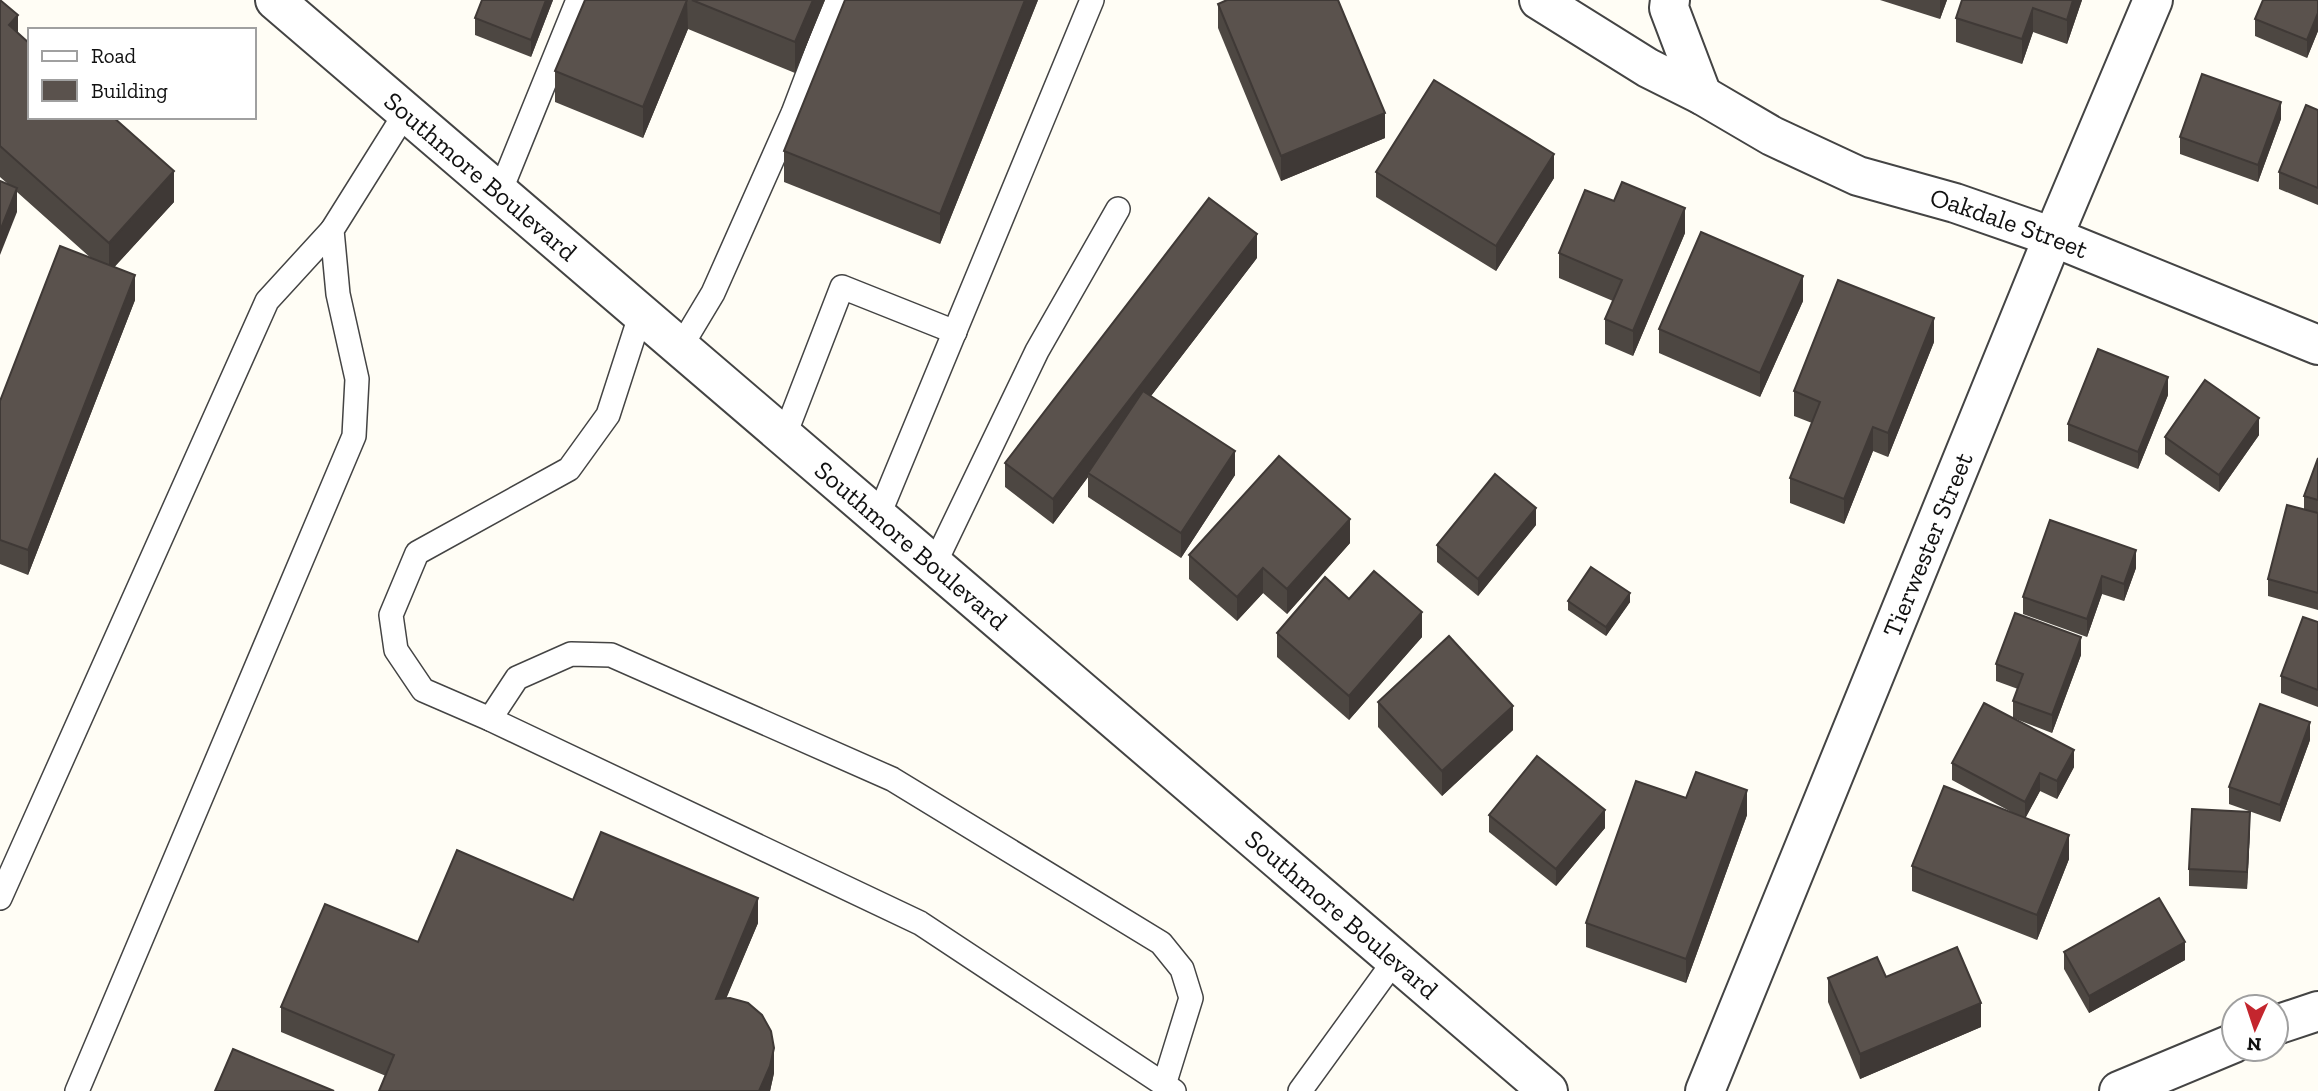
<svg xmlns="http://www.w3.org/2000/svg" width="2318" height="1091" viewBox="0 0 2318 1091" font-family="'Zilla Slab',serif">
<style>
.lines{fill:none;stroke-linecap:round;stroke-linejoin:round}
.service-casing{stroke:#444;stroke-width:26}
.minor-casing{stroke:#444;stroke-width:42}
.tertiary-casing{stroke:#444;stroke-width:42}
.service{stroke:#fff;stroke-width:23}
.minor{stroke:#fff;stroke-width:38}
.tertiary{stroke:#fff;stroke-width:38}
.wall{fill:#4d4742}
.shaded-wall{fill:#3f3936}
.building{fill:#5a524d;stroke:#3f3936;stroke-width:2}
.labels{text-anchor:middle;stroke-width:7;stroke-linejoin:round;paint-order:stroke}
.street-label{font-size:26px;fill:#111;stroke:#fff}
</style>
<rect width="100%" height="100%" fill="#fffdf5"/>
<g class="lines">
<g class="service-casing">
<g id="service">
<polyline points="500,192 578,0"/>
<polyline points="641,313 608,415 569,469 417,553 391,615 396,650 423,690 490,719 920,923 1174,1091"/>
<polyline points="680,348 713,293 793,113 836,0"/>
<polyline points="784,437 842,287 955,332"/>
<polyline points="878,517 1092,0"/>
<polyline points="934,565 1037,351 1118,209"/>
<polyline points="490,719 517,678 571,654 611,655 892,779 1161,943 1182,969 1191,998 1164,1085"/>
<polyline points="0,898 267,301 332,230"/>
<polyline points="77,1091 354,436 357,379 338,294 332,230 406,112"/>
<polyline points="1300,1091 1395,960"/>
</g>
</g>
<g class="minor-casing">
<g id="minor">
<path id="s1" d="M1539 0 1648 68 1702 95 1772 136 1858 176 1955 203 2053 237 2318 345"/>
<polyline points="1670,0 1669,8 1702,95"/>
</g>
</g>
<g class="tertiary-casing">
<g id="tertiary">
<path id="s2" d="M275 0 1548 1091"/>
<polyline points="2276,1025 2318,1011"/>
<path id="s3" d="M1705 1091 2053 237 2153 0"/>
<polyline points="2119,1091 2234,1043"/>
</g>
</g>
<use href="#service" class="service"/>
<use href="#minor" class="minor"/>
<use href="#tertiary" class="tertiary"/>
</g>
<g class="wall">
<polygon points="0,0 18,33 174,202 114,267 135,300 28,575 0,564 0,401 92,259 17,192 17,212 9,185 0,177"/>
<polygon points="553,0 531,57 475,35 475,18"/>
<polygon points="585,0 825,0 795,73 688,29 643,138 555,102 555,71"/>
<polygon points="1038,0 940,244 784,182 784,151"/>
<polygon points="1880,0 1947,0 1940,19"/>
<polygon points="2082,0 2067,44 2033,32 2022,64 1956,42 1956,18"/>
<polygon points="2318,0 2318,31 2307,58 2255,36 2255,19"/>
<polygon points="1218,4 1385,138 1281,181 1218,28"/>
<polygon points="2318,110 2318,205 2279,189 2279,172"/>
<polygon points="2281,119 2258,182 2180,154 2180,137"/>
<polygon points="1376,172 1554,178 1496,271 1376,197"/>
<polygon points="1685,233 1633,356 1605,344 1605,319 1613,301 1559,278 1559,253"/>
<polygon points="1257,258 1151,396 1235,475 1181,558 1088,497 1088,477 1053,524 1005,487 1005,463"/>
<polygon points="1803,301 1760,397 1659,353 1659,329"/>
<polygon points="1934,342 1888,457 1873,451 1844,524 1790,503 1790,478 1812,423 1794,416 1794,391"/>
<polygon points="2168,395 2138,469 2068,441 2068,424"/>
<polygon points="2259,435 2219,492 2165,454 2165,437"/>
<polygon points="2318,458 2318,610 2268,596 2268,579 2304,509 2304,496"/>
<polygon points="1536,525 1478,596 1437,562 1437,545"/>
<polygon points="1350,543 1287,614 1263,593 1237,621 1189,579 1189,555"/>
<polygon points="2136,568 2124,601 2102,594 2087,637 2023,614 2023,597"/>
<polygon points="1349,599 1422,637 1349,720 1277,657 1277,633"/>
<polygon points="1568,601 1630,602 1606,636 1568,610"/>
<polygon points="2318,622 2318,707 2281,693 2281,676"/>
<polygon points="2081,655 2052,733 2013,718 2013,701 2018,689 1996,681 1996,664"/>
<polygon points="1378,702 1513,730 1442,796 1378,727"/>
<polygon points="2310,740 2280,822 2229,804 2229,787"/>
<polygon points="1952,763 2074,767 2057,799 2040,791 2025,818 2069,859 2037,940 1912,891 1912,866 2015,814 1952,780"/>
<polygon points="1686,798 1747,815 1686,983 1586,947 1586,923"/>
<polygon points="1489,815 1605,828 1556,886 1489,832"/>
<polygon points="2250,829 2247,889 2189,886 2189,869"/>
<polygon points="573,900 758,923 726,998 774,1073 770,1091 379,1091 386,1076 281,1032 281,1007 418,942"/>
<polygon points="2064,952 2185,960 2089,1013 2064,969"/>
<polygon points="1886,977 1981,1027 1860,1079 1828,1002 1828,978"/>
</g>
<g class="shaded-wall">
<polygon points="546,0 553,0 531,57 531,40"/>
<polygon points="687,0 688,29 643,138 643,107"/>
<polygon points="813,0 825,0 795,73 795,42"/>
<polygon points="1025,0 1038,0 940,244 940,214"/>
<polygon points="1940,0 1947,0 1940,19"/>
<polygon points="2073,0 2082,0 2067,44 2067,20"/>
<polygon points="2033,8 2033,32 2022,64 2022,39"/>
<polygon points="2318,13 2318,31 2307,58 2307,40"/>
<polygon points="18,15 18,46 9,25"/>
<polygon points="2281,102 2281,119 2258,182 2258,165"/>
<polygon points="1385,113 1385,138 1281,181 1281,156"/>
<polygon points="1554,154 1554,178 1496,271 1496,246"/>
<polygon points="174,171 174,202 109,273 109,243"/>
<polygon points="17,188 17,212 0,255 0,231"/>
<polygon points="1685,208 1685,233 1633,356 1633,331"/>
<polygon points="1257,234 1257,258 1091,474 1088,473 1088,477 1053,524 1053,499"/>
<polygon points="135,275 135,300 28,575 28,550"/>
<polygon points="1803,276 1803,301 1760,397 1760,373"/>
<polygon points="1934,318 1934,342 1888,457 1888,433"/>
<polygon points="2168,377 2168,395 2138,469 2138,452"/>
<polygon points="2259,418 2259,435 2219,492 2219,475"/>
<polygon points="1873,427 1873,451 1844,524 1844,499"/>
<polygon points="1235,451 1235,475 1181,558 1181,533"/>
<polygon points="1536,508 1536,525 1478,596 1478,579"/>
<polygon points="1350,519 1350,543 1287,614 1287,589"/>
<polygon points="2136,550 2136,568 2124,601 2124,584"/>
<polygon points="1263,568 1263,593 1237,621 1237,597"/>
<polygon points="2102,576 2102,594 2087,637 2087,619"/>
<polygon points="1630,593 1630,602 1606,636 1606,627"/>
<polygon points="1422,612 1422,637 1349,720 1349,696"/>
<polygon points="2081,637 2081,655 2052,733 2052,715"/>
<polygon points="1513,706 1513,730 1442,796 1442,771"/>
<polygon points="2310,722 2310,740 2280,822 2280,805"/>
<polygon points="2074,750 2074,767 2057,799 2057,781"/>
<polygon points="2040,773 2040,791 2025,819 2025,802"/>
<polygon points="1747,790 1747,815 1686,983 1686,959"/>
<polygon points="1605,810 1605,828 1556,886 1556,869"/>
<polygon points="2250,812 2250,829 2247,889 2247,872"/>
<polygon points="2069,835 2069,859 2037,940 2037,915"/>
<polygon points="758,898 758,923 716,1023 716,999"/>
<polygon points="2185,942 2185,960 2089,1013 2089,996"/>
<polygon points="1981,1003 1981,1027 1860,1079 1860,1054"/>
<polygon points="774,1048 774,1073 770,1091 759,1091"/>
</g>
<g class="building">
<polygon points="0,0 18,15 9,25 30,44 30,117 113,117 174,171 109,243 0,146"/>
<polygon points="482,0 546,0 531,40 475,18"/>
<polygon points="585,0 687,0 643,107 555,71"/>
<polygon points="692,0 813,0 795,42"/>
<polygon points="845,0 1025,0 940,214 784,151"/>
<polygon points="1227,0 1338,0 1385,113 1281,156 1218,4"/>
<polygon points="1962,0 2073,0 2067,20 2033,8 2022,39 1956,18"/>
<polygon points="2263,0 2318,0 2318,13 2307,40 2255,19"/>
<polygon points="2202,74 2281,102 2258,165 2180,137"/>
<polygon points="1434,80 1554,154 1496,246 1376,172"/>
<polygon points="2306,105 2318,110 2318,188 2279,172"/>
<polygon points="0,181 17,188 0,231"/>
<polygon points="1622,182 1685,208 1633,331 1605,319 1622,280 1559,253 1585,190 1614,201"/>
<polygon points="1209,198 1257,234 1053,499 1005,463"/>
<polygon points="1701,232 1803,276 1760,373 1659,329"/>
<polygon points="60,246 135,275 28,550 0,540 0,401"/>
<polygon points="1838,280 1934,318 1888,433 1873,427 1844,499 1790,478 1820,402 1794,391"/>
<polygon points="2098,349 2168,377 2138,452 2068,424"/>
<polygon points="2205,380 2259,418 2219,475 2165,437"/>
<polygon points="1143,391 1235,451 1181,533 1088,473"/>
<polygon points="1279,456 1350,519 1287,589 1263,568 1237,597 1189,555"/>
<polygon points="2318,458 2318,500 2304,496"/>
<polygon points="1495,474 1536,508 1478,579 1437,545"/>
<polygon points="2287,505 2318,513 2318,593 2268,579"/>
<polygon points="2050,520 2136,550 2124,584 2102,576 2087,619 2023,597"/>
<polygon points="1591,567 1630,593 1606,627 1568,601"/>
<polygon points="1374,571 1422,612 1349,696 1277,633 1325,577 1349,599"/>
<polygon points="2015,613 2081,637 2052,715 2013,701 2023,674 1996,664"/>
<polygon points="2303,617 2318,622 2318,690 2281,676"/>
<polygon points="1449,636 1513,706 1442,771 1378,702"/>
<polygon points="1984,703 2074,750 2057,781 2040,773 2025,802 1952,763"/>
<polygon points="2260,704 2310,722 2280,805 2229,787"/>
<polygon points="1537,756 1605,810 1556,869 1489,815"/>
<polygon points="1696,772 1747,790 1686,959 1586,923 1636,781 1686,798"/>
<polygon points="1944,786 2069,835 2037,915 1912,866"/>
<polygon points="2192,809 2250,812 2247,872 2189,869"/>
<polygon points="601,832 758,898 716,999 730,998 748,1003 762,1015 771,1031 774,1048 770,1066 759,1091 379,1091 394,1055 281,1007 325,904 418,942 457,850 573,900"/>
<polygon points="2159,898 2185,942 2089,996 2064,952"/>
<polygon points="1957,947 1981,1003 1860,1054 1828,978 1877,957 1886,977"/>
<polygon points="233,1049 334,1091 215,1091"/>
</g>
<g class="labels">
<g class="street-label">
<text dy="9" stroke="none"><textPath href="#s2" startOffset="271">Southmore Boulevard</textPath></text>
<text dy="9" stroke="none"><textPath href="#s1" startOffset="523">Oakdale Street</textPath></text>
<text dy="9" stroke="none"><textPath href="#s3" startOffset="590">Tierwester Street</textPath></text>
<text dy="9" stroke="none"><textPath href="#s2" startOffset="838">Southmore Boulevard</textPath></text>
<text dy="9" stroke="none"><textPath href="#s2" startOffset="1405">Southmore Boulevard</textPath></text>
</g>
</g>
<rect x="28" y="28" width="228" height="91" fill="#ffffff" stroke="#a0a0a0" stroke-width="2"/>
<rect x="42" y="51" width="35" height="10" fill="#ffffff" stroke="#a0a0a0" stroke-width="2"/>
<text x="91" y="63" font-size="21" fill="#111111">Road</text>
<rect x="42" y="80" width="35" height="21" fill="#5a524d" stroke="#a0a0a0" stroke-width="2"/>
<text x="91" y="98" font-size="21" fill="#111111">Building</text>
<g transform="translate(2255 1028) rotate(183)"><circle r="33" fill="#ffffff" stroke="#a0a0a0" stroke-width="2"/>
<path d="M0-5L12 26L0 18L-12 26Z" fill="#c4262e"/>
<text y="-10" font-size="19" font-weight="bold" text-anchor="middle" fill="#111111">N</text>
</g>
</svg>
